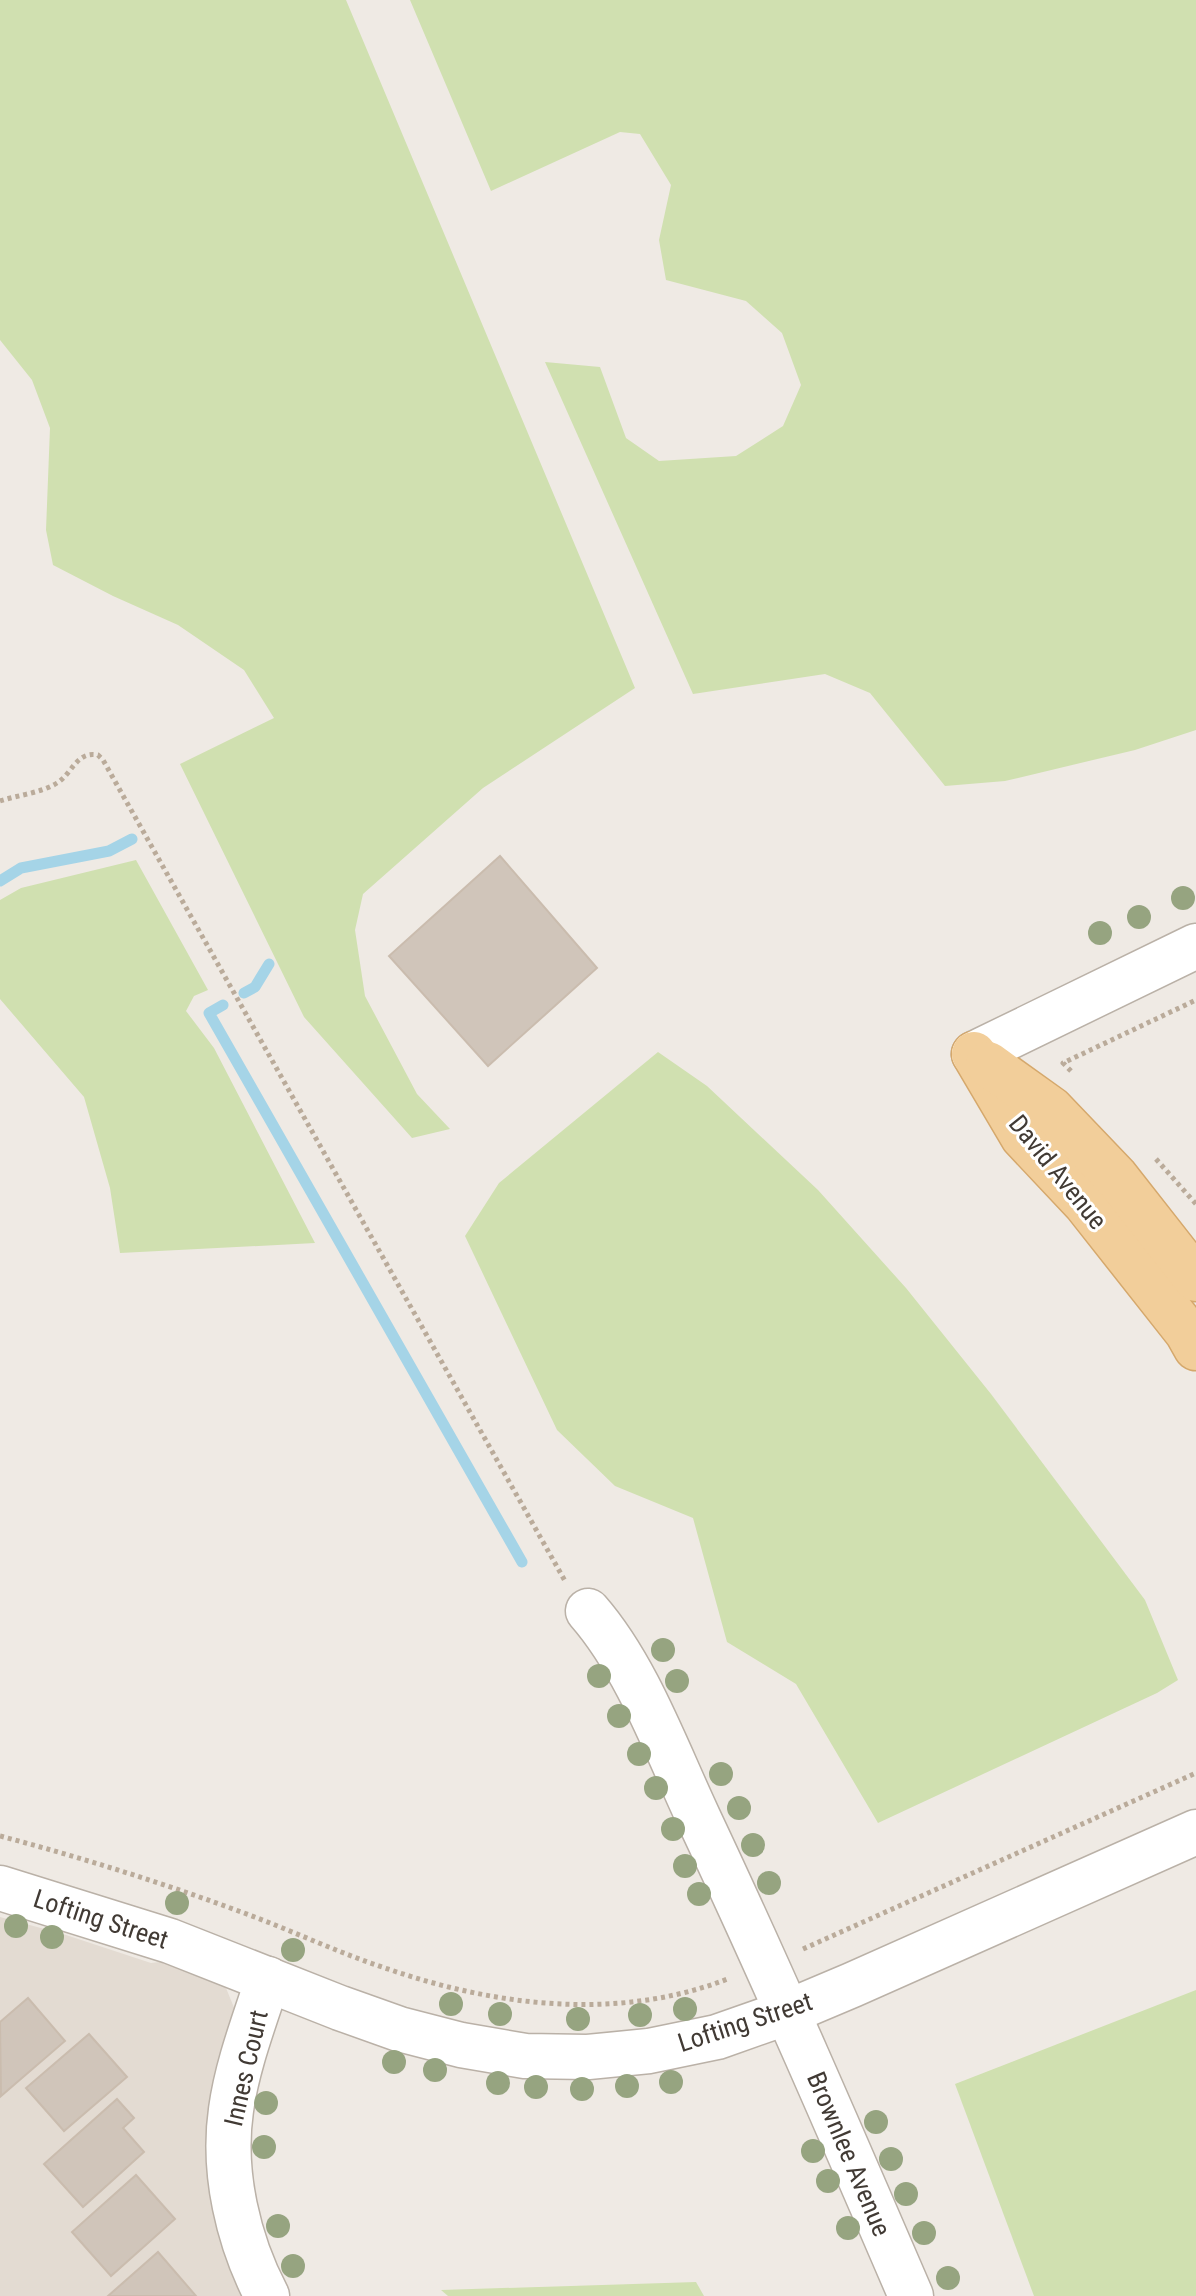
<svg xmlns="http://www.w3.org/2000/svg" width="1196" height="2296" viewBox="0 0 1196 2296" font-family="'Roboto Condensed',sans-serif">
<style>
.residential{fill:#e3dbd2}
.green{fill:#d0e0b0}
.lines{fill:none;stroke-linecap:round;stroke-linejoin:round}
.stream{stroke:#a5d4e7;stroke-width:11}
.building{fill:#d0c5ba;stroke:#cabcae;stroke-width:2}
.minor-casing{stroke:#bab1a7;stroke-width:47}
.major-casing{stroke:#d5a86c;stroke-width:47}
.path{stroke:#baab9a;stroke-width:5;stroke-dasharray:4 4;stroke-linecap:butt}
.minor{stroke:#fff;stroke-width:44}
.major{stroke:#f2ce9a;stroke-width:44}
.tree{fill:#96a480}
.labels{text-anchor:middle;stroke-width:6;stroke-linejoin:round;paint-order:stroke}
.street-label{font-size:26px;fill:#413a34;stroke:#fff}
</style>
<rect width="100%" height="100%" fill="#efeae4"/>
<polygon class="residential" points="0,1917 63,1934 151,1963 168,1961 220,1981 226,1988 235,2010 250,2296 0,2296"/>
<g class="green">
<polygon points="0,0 346,0 635,688 483,788 363,894 355,930 365,996 417,1094 450,1129 412,1138 304,1017 180,764 274,718 244,670 178,625 113,596 53,565 46,530 50,428 32,380 0,340"/>
<polygon points="410,0 1196,0 1196,730 1135,750 1005,781 945,786 870,693 825,674 693,694 545,362 600,367 626,438 659,461 736,456 783,426 801,385 782,333 746,301 666,280 659,240 671,185 640,134 620,132 491,191"/>
<polygon points="136,860 208,990 194,996 186,1011 214,1048 315,1243 120,1253 110,1188 84,1097 0,999 0,900 21,888"/>
<polygon points="658,1052 707,1086 818,1190 906,1288 991,1394 1145,1600 1178,1680 1157,1693 878,1823 796,1684 727,1642 693,1518 615,1486 557,1430 465,1236 499,1183"/>
<polygon points="1196,1990 1196,2296 1034,2296 955,2084"/>
<polygon points="696,2282 704,2296 448,2296 441,2290"/>
</g>
<g class="lines">
<g class="stream">
<polyline points="0,881 21,868 109,851 132,839"/>
<polyline points="244,993 255,987 269,964"/>
<polyline points="223,1005 209,1013 522,1562"/>
</g>
</g>
<g class="building">
<polygon points="500,856 597,968 488,1066 389,956"/>
<polygon points="28,1998 65,2041 1,2096 0,2022"/>
<polygon points="89,2034 127,2077 64,2131 26,2088"/>
<polygon points="117,2099 134,2118 123,2128 144,2152 83,2207 44,2164"/>
<polygon points="136,2175 175,2219 111,2276 72,2232"/>
<polygon points="158,2252 196,2296 108,2296"/>
</g>
<g class="lines">
<g class="minor-casing">
<g id="minor">
<polyline points="974,1054 1196,946"/>
<path d="M588 1611C637 1667 667 1751 699 1819 773 1976 842 2136 911 2296"/>
<polyline points="0,1888 170,1941 340,2008 399,2029 461,2045 525,2056 588,2057 649,2051 717,2037 788,2012 852,1985 1196,1832"/>
<path d="M267 2296C238 2241 222 2172 231 2110 237 2066 254 2022 268 1979"/>
</g>
</g>
<g class="major-casing">
<g id="major">
<polyline points="974,1054 1023,1137 1086,1204 1187,1332 1196,1348"/>
<polyline points="988,1064 1051,1109 1116,1177 1196,1279"/>
</g>
</g>
<g class="path">
<path d="M0 801C18 795 41 793 57 783 73 773 76 751 98 755L103 760 565 1581"/>
<polyline points="1071,1071 1063,1063 1196,1000"/>
<polyline points="1156,1159 1196,1204"/>
<path d="M0 1836C83 1858 163 1883 244 1913 293 1931 341 1954 391 1970 500 2007 621 2021 730 1978"/>
<polyline points="803,1949 1196,1773"/>
</g>
<use href="#minor" class="minor"/>
<use href="#major" class="major"/>
</g>
<g class="tree">
<circle cx="1183" cy="898" r="12"/>
<circle cx="1139" cy="917" r="12"/>
<circle cx="1100" cy="933" r="12"/>
<circle cx="663" cy="1650" r="12"/>
<circle cx="599" cy="1676" r="12"/>
<circle cx="677" cy="1681" r="12"/>
<circle cx="619" cy="1716" r="12"/>
<circle cx="639" cy="1754" r="12"/>
<circle cx="721" cy="1774" r="12"/>
<circle cx="656" cy="1788" r="12"/>
<circle cx="739" cy="1808" r="12"/>
<circle cx="673" cy="1829" r="12"/>
<circle cx="753" cy="1845" r="12"/>
<circle cx="685" cy="1866" r="12"/>
<circle cx="769" cy="1883" r="12"/>
<circle cx="699" cy="1894" r="12"/>
<circle cx="177" cy="1903" r="12"/>
<circle cx="16" cy="1926" r="12"/>
<circle cx="52" cy="1937" r="12"/>
<circle cx="293" cy="1950" r="12"/>
<circle cx="451" cy="2004" r="12"/>
<circle cx="685" cy="2009" r="12"/>
<circle cx="500" cy="2014" r="12"/>
<circle cx="640" cy="2015" r="12"/>
<circle cx="578" cy="2019" r="12"/>
<circle cx="394" cy="2062" r="12"/>
<circle cx="435" cy="2070" r="12"/>
<circle cx="671" cy="2082" r="12"/>
<circle cx="498" cy="2083" r="12"/>
<circle cx="627" cy="2086" r="12"/>
<circle cx="536" cy="2087" r="12"/>
<circle cx="582" cy="2089" r="12"/>
<circle cx="266" cy="2103" r="12"/>
<circle cx="876" cy="2122" r="12"/>
<circle cx="264" cy="2147" r="12"/>
<circle cx="813" cy="2151" r="12"/>
<circle cx="891" cy="2159" r="12"/>
<circle cx="828" cy="2181" r="12"/>
<circle cx="906" cy="2194" r="12"/>
<circle cx="278" cy="2226" r="12"/>
<circle cx="848" cy="2228" r="12"/>
<circle cx="924" cy="2233" r="12"/>
<circle cx="293" cy="2266" r="12"/>
<circle cx="948" cy="2278" r="12"/>
</g>
<g class="labels">
<g class="street-label">
<text transform="translate(1058 1172) rotate(51)" y="9">David Avenue</text>
<text transform="translate(101 1919) rotate(18)" y="9">Lofting Street</text>
<text transform="translate(745 2022) rotate(-18)" y="9">Lofting Street</text>
<text transform="translate(246 2068) rotate(-77)" y="9">Innes Court</text>
<text transform="translate(849 2154) rotate(67)" y="9">Brownlee Avenue</text>
</g>
</g>
</svg>
